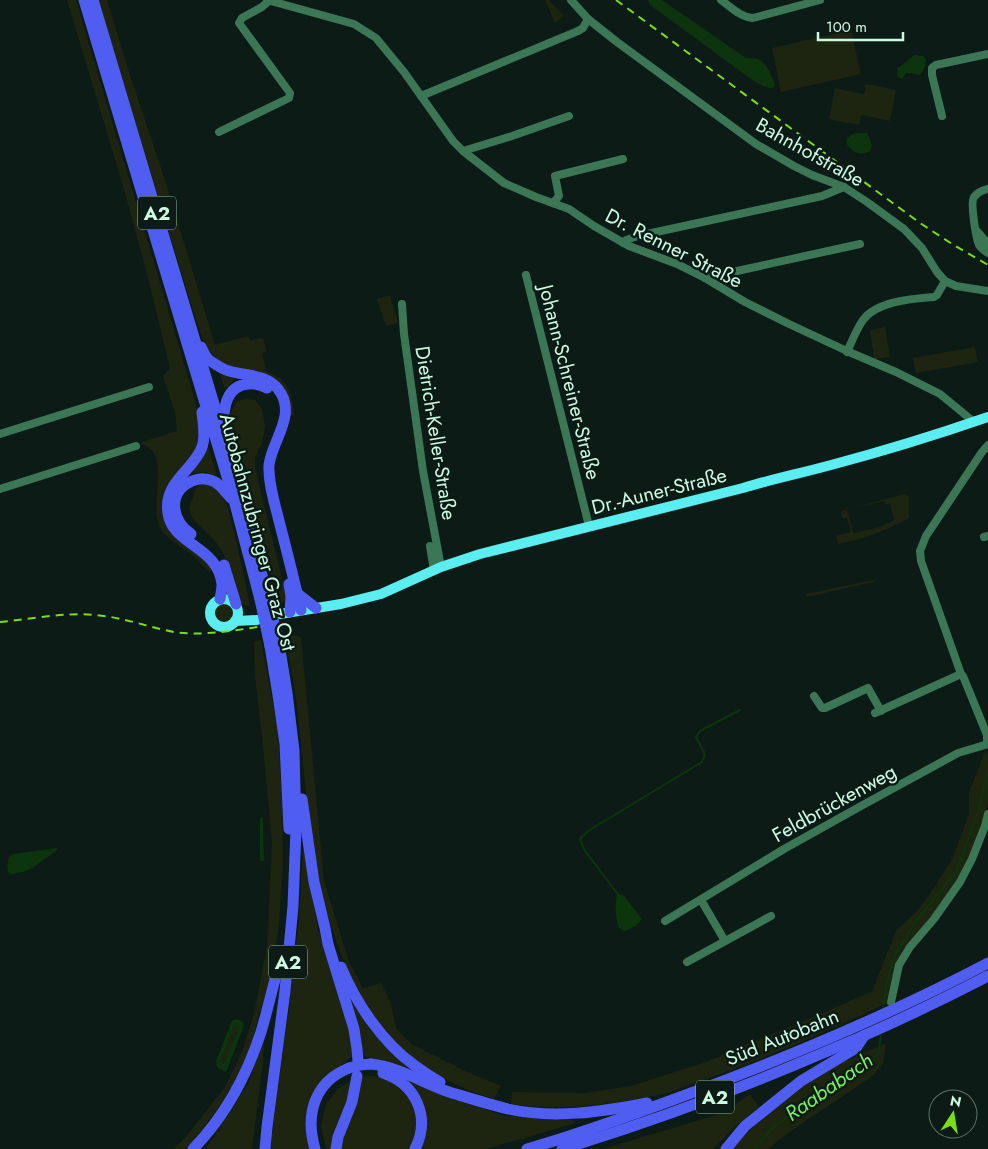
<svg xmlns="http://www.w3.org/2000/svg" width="988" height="1149" viewBox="0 0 988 1149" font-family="Jost,sans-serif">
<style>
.green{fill:#1d2410}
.water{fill:#0c340d;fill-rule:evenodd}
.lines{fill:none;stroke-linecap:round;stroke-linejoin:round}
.stream{stroke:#0c340d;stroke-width:2}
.minor{stroke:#3b7655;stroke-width:8}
.major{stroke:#5beef1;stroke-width:10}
.highway{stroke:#505df1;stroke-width:11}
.rail{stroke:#7adf12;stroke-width:2;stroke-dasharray:8 6;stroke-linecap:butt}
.highway-bridge{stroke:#505df1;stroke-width:11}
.labels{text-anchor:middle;stroke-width:5;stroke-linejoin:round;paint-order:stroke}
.shield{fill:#0c1b15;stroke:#92b8a5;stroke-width:1}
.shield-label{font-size:19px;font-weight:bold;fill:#cbfbe3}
.street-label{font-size:20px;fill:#cbfbe3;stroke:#0c1b15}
.water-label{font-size:21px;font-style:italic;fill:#76f261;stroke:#0c1b15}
</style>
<rect width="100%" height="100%" fill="#0c1b15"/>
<g class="green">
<path d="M67 0H76L196 404C198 415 201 428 198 440 194 459 177 469 167 486 165 490 164 496 163 501L206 558 213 570 209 572C202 564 195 557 187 551 176 543 165 538 159 525 149 501 173 451 139 443L177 431 175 412 163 376 170 369 149 282 124 189Z"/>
<path d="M98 0H107L130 75 164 177 215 345 248 336 250 340 263 338 267 352 262 353 266 371C271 373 276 375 280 378 291 388 293 402 294 415H289L285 394 225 364 214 356 206 346 199 329 188 294Z"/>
<polygon points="545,0 549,0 564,16 555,23"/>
<polygon points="851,30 861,74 781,92 772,48"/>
<polygon points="866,84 896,90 890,121 861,115 859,125 829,119 835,88 864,94"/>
<polygon points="390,295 398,323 386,326 377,299"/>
<polygon points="885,327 890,357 874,359 870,330"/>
<polygon points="975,347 978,362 916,373 913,358"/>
<polygon points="219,373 236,378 225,389"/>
<polygon points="246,399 255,400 262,409 265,425 263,441 255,457 255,468 286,595 284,602 279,603 228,420 232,410 237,401"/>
<polygon points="207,443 217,475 213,475 206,472 190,473"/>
<polygon points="204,483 212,486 221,493 228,508 238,548 250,606 243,605 238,598 224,555 216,542 192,518 189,508 193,497 196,487"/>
<path d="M904 494 907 495 909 497V518C885 531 864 539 838 544L836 536 851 532 847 518H842L841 511 847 510 854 533 880 527 894 520 890 504H886L885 501 853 508Z"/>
<polygon points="877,579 874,582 806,597 806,594"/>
<circle cx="224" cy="612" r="10"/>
<polygon points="285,633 301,637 324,881 349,962 363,988 381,983 391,1003 396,1028 411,1044 465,1071 501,1086 494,1099 470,1091 445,1079 401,1050 375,1021 350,976 336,941 324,903 315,865 308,813 297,705"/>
<path d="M261 640 278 731 282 799 283 861 279 924 270 981 263 1009 259 1012C251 1063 220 1112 185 1149H174L189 1133 225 1087 242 1052 254 1014 267 947 272 843 262 736 255 677 254 641Z"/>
<polygon points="988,751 988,802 978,837 958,881 931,920 903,950 898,962 888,1003 804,1041 753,1062 665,1094 613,1103 575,1107 539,1107 511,1104 512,1092 584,1093 631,1086 706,1062 844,1004 872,991 896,931 920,908 938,882 953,857 969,814 969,792 984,754"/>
<path d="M303 844 318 930 339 994 353 1042 354 1054C351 1057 348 1060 345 1062 340 1066 334 1069 329 1074 307 1095 301 1120 310 1149H271L275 1108 289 1009 299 918Z"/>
<polygon points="349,997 370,1030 409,1069 398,1065 363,1056 361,1039"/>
<polygon points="234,1025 239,1027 225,1064 220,1062"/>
<polygon points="264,1037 263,1061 252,1149 205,1149 213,1138 248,1084"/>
<polygon points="886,1043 883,1064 874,1075 788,1133 768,1149 732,1149 758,1121 812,1078 835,1066"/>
<polygon points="399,1075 490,1111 502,1115 513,1116 570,1119 576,1123 486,1149 419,1149 425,1127"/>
<polygon points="374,1076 382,1077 396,1083 412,1102 418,1125 411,1149 339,1149 360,1077"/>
<polygon points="352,1080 350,1091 331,1149 326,1149 321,1126 324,1112 326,1104 338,1089"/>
<polygon points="750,1094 759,1107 739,1123 713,1149 603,1149 726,1112"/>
</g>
<g class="water">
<path d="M648 0H662L746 58C750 58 755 58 759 60 767 63 772 77 775 85L772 88 765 87 755 82 650 5Z"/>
<path d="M915 55 923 56 926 60C925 67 924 71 919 75L912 73H906L902 79 898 77 897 68C904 65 908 59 915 55Z"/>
<path d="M857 133H867L872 145 870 151C860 157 852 152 846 143 847 136 850 135 857 133Z"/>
<polygon points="260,818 263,818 264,861 260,861"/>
<path d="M57 848V850L53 853C41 862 27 874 11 874L8 871C7 865 7 857 13 854Z"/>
<path d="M617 893 624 896 642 919 636 926 625 931 619 928C615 916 615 905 617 893Z"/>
<path d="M237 1019 243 1022 244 1025 227 1070 225 1072 217 1067 216 1061 231 1023 233 1020ZM234 1026 239 1027 224 1064 220 1062Z"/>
</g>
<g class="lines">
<g class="stream">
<polyline points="617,893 585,851 580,839 588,831 702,762 705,754 696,737 700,731 740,710"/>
<polyline points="883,1010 886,986 895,955 915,922 956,872 977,815 988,772"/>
<polyline points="755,1149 773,1127 869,1064 879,1051 881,1033"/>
</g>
<g class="minor">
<polyline points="267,0 354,24 376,38 404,72 453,141 463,151 504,183 536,197 569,209 594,226 629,246 677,264 705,278 745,302 789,324 849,352 896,372 940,394 974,422"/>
<polyline points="571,0 588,19 617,42 756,144 794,166 812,175 844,187 867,202 904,229 922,248 937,272 945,281 956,286 988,291"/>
<path d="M721 0C731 7 740 17 753 18L820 0"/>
<polyline points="421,96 578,31 583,28 588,19"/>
<polyline points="942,116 932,75 932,68 936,65 988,54"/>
<polyline points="219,132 289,98 290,93 239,23 242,18 262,7 270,0"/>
<polyline points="463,151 512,136 569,116"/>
<path d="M988 189C983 190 977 193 974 197 970 202 976 238 979 245 981 248 985 251 988 253"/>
<polyline points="553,203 559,196 555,176 623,159"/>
<polyline points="977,231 988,244"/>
<polyline points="623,243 626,240 638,236 822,196 844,187"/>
<polyline points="526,275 589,526"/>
<polyline points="705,278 860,244"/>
<polyline points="402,304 404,334 423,471 441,567"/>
<path d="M847 352C852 341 856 330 863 320 877 301 912 299 934 297L937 295 945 281"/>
<polyline points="0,434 149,387"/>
<polyline points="0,489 136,446"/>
<polyline points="984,537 988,536"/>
<polyline points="430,546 434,570"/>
<polyline points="961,674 921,561 920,551 926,536 982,452 988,445"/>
<polyline points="814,696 822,708 825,708 868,688 881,711"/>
<polyline points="875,713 961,674 963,676 987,735 987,744"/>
<polyline points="701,900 725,941"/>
<polyline points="665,921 784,849 861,806 958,753 988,744"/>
<polyline points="687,962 771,916"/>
<polyline points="891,1002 899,965 910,947 934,919 960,882 972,859 985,826 988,814"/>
</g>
<g class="major">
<circle cx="224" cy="613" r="14"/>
<path d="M280 614 341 604 381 594 441 567 480 554 743 488C772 479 802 473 831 465 884 451 936 435 988 417"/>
<polyline points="235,621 257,620"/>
</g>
<g class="highway">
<polyline points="84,0 234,500 260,599"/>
<polyline points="93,0 223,434 249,525 268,598"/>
<path d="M201 347C203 351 205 356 209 360 215 364 222 369 229 371 246 376 266 374 278 389 298 414 272 440 269 465 268 483 275 504 279 521 287 551 294 580 301 610"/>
<path d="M202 412C203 423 206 436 202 447 194 470 163 482 168 513 172 545 218 546 222 584 222 589 221 594 220 599"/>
<path d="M223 425C224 407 226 386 248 384 255 383 261 385 267 388"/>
<path d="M191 534C171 520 167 492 192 481 199 478 208 478 215 482 221 485 226 493 231 498"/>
<polyline points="224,565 236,604"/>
<polyline points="289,584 291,596 290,612"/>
<polyline points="298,594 316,608"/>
<polyline points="270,646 278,695 285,744 289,829"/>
<polyline points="302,799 314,882 325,928 328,944 354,1029 357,1049 358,1061"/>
<path d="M341 967C356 1003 382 1042 414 1065 422 1071 431 1077 440 1082"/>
<path d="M371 1064C399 1067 423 1083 449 1092 469 1098 488 1104 508 1109 554 1119 601 1112 647 1103"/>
<path d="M383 1073C416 1084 431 1117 415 1149"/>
<path d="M193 1149C225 1116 247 1075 261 1032 268 1009 273 985 280 961"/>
<polyline points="265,1149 267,1127 285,991 293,906 296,829 294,751 287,693 279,644"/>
<path d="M315 1149C305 1115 314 1082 349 1068"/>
<polyline points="336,1149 338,1137 352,1102 357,1076"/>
<path d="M527 1149C577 1135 626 1117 675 1099 782 1060 887 1016 988 963"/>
<path d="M562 1149C651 1122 737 1090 823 1053 879 1030 934 1004 988 976"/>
<polyline points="726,1149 745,1126 801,1081 856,1048 864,1036"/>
</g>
<g class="rail">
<polyline points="616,0 920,223 952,244 988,265"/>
<path d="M0 622C31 619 64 612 95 615 122 617 148 627 174 632 202 636 230 631 258 627"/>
</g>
<g class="highway-bridge">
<polyline points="268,598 279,644"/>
<polyline points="260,599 270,646"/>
<polyline points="349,1068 360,1065 371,1064"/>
</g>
</g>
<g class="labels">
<g class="shield">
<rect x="138" y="196.5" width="38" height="33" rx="4"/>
<rect x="269" y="945.5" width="38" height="33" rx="4"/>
<rect x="696" y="1080.5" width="38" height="33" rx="4"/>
</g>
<g class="shield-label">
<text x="157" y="220">A2</text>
<text x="288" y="969">A2</text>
<text x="715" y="1104">A2</text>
</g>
<g class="street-label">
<text transform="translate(810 152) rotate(29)" y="7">Bahnhofstraße</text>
<text transform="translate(674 248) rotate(27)" y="7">Dr. Renner Straße</text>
<text transform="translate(570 382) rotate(76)" y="7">Johann-Schreiner-Straße</text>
<text transform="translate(436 433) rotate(81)" y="7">Dietrich-Keller-Straße</text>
<text transform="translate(659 491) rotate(-14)" y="7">Dr.-Auner-Straße</text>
<text transform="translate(258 532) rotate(75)" y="7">Autobahnzubringer Graz Ost</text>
<text transform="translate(834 803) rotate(-29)" y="7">Feldbrückenweg</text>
<text transform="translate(782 1037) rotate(-22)" y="7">Süd Autobahn</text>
</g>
<g class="water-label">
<text transform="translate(829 1087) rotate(-35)" y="7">Raababach</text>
</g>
</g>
<g transform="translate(953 1114) rotate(12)"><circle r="24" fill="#0c1b15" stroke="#587567"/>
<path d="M0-4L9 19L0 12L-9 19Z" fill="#7adf12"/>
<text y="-8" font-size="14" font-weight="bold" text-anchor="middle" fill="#cbfbe3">N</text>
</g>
<path d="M818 32v8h85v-8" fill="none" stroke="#cbfbe3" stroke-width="2.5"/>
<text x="826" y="32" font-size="15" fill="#cbfbe3" stroke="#0c1b15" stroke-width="4" paint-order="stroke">100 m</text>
</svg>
